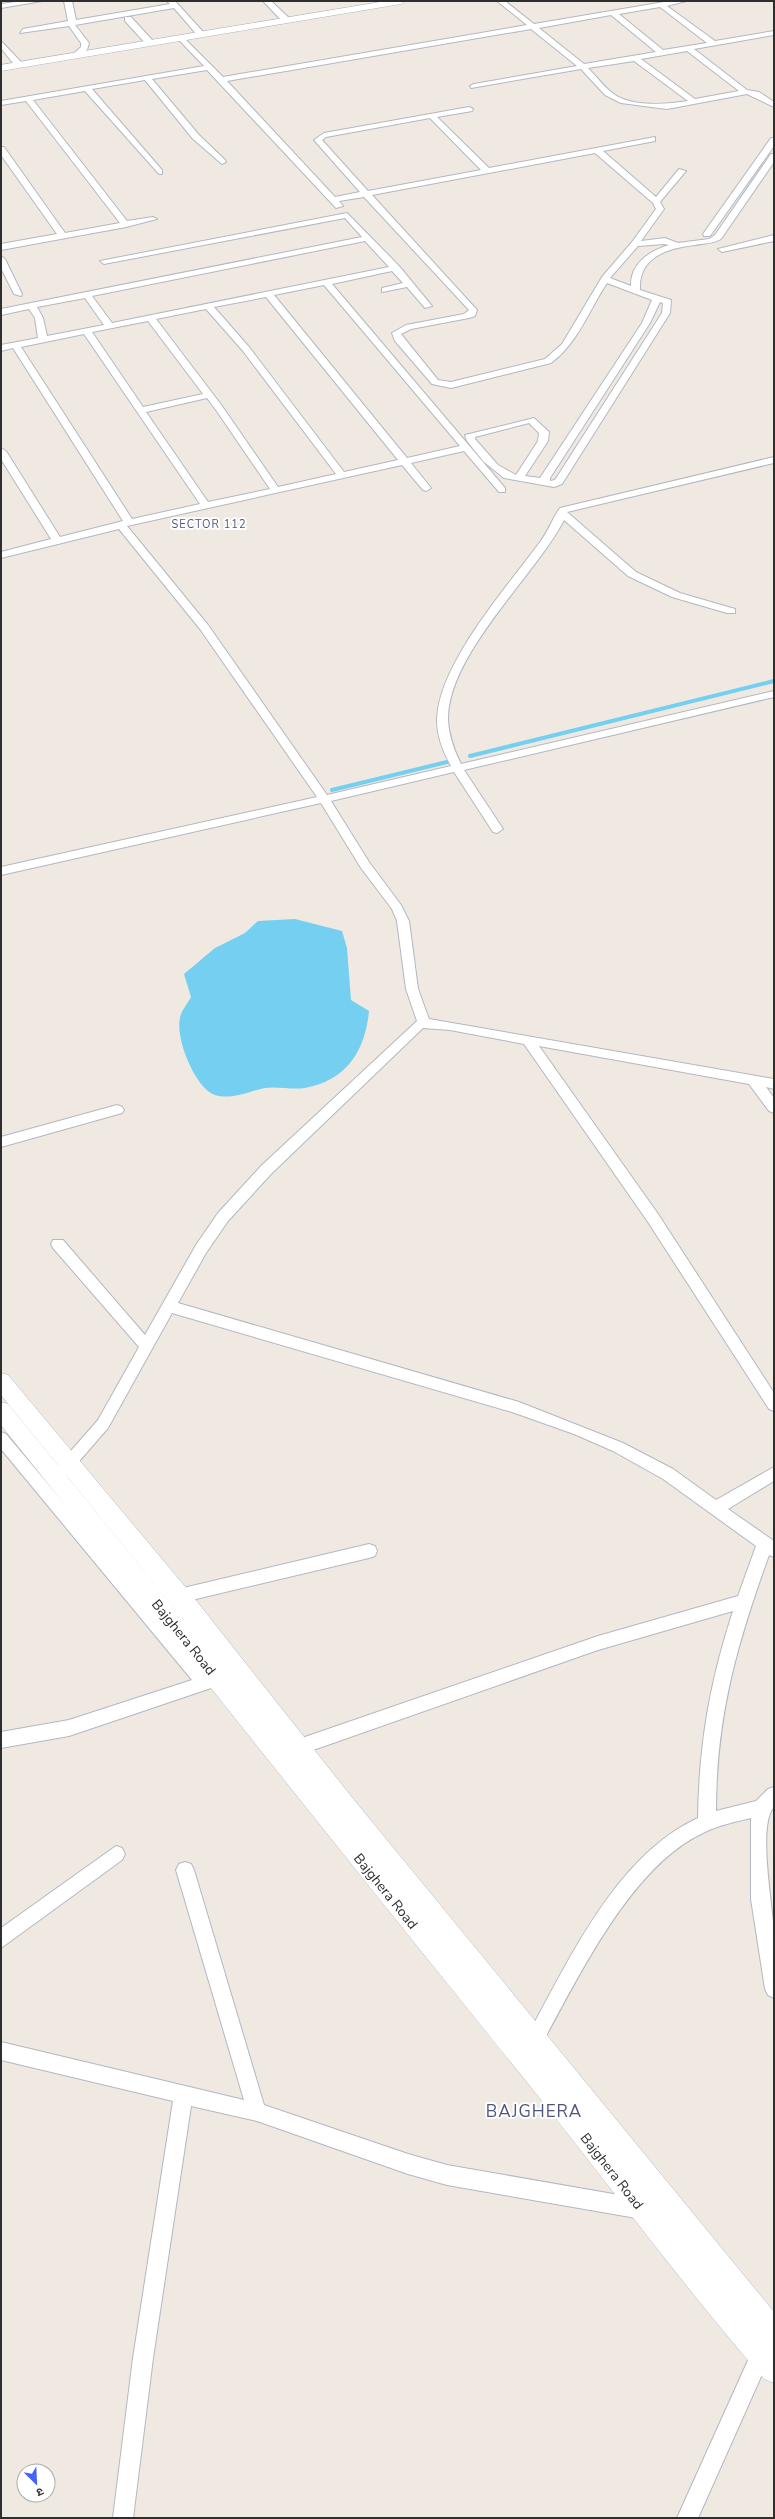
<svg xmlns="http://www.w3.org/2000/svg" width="775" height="2519" viewBox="0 0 775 2519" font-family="'Nunito Sans','Noto Sans Devanagari',sans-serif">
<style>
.water{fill:#75cff0}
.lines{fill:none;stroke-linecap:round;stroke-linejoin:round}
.stream{stroke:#75cff0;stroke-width:4}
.minor-casing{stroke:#b4b7c1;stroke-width:2}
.tertiary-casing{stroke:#b4b7c1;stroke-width:1}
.secondary-casing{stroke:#b4b7c1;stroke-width:1}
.minor{fill:#fff;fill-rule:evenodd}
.tertiary{fill:#fff;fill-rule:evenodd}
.secondary{fill:#fff;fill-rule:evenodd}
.labels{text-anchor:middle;stroke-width:4;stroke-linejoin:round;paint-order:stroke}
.far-neighbourhood-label{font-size:11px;letter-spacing:1px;fill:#4d5680;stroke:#fff}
.near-street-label{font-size:14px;fill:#2e2e2e;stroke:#fff}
.near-quarter-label{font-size:17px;letter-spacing:1px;fill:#4d5680;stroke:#fff}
</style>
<rect width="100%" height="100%" fill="#efe9e1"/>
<path class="water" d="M295 919 342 931 347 948 351 1000 369 1011C365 1051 347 1080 305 1088 292 1090 278 1086 265 1088 249 1091 232 1100 215 1095 195 1088 175 1038 180 1018 181 1011 188 1003 191 997L184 974 215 948 245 933 258 921Z"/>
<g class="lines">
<g class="stream">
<polyline points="470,756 774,681"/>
<polyline points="332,790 451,761"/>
</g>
<g class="minor-casing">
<g id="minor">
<polygon points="23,1 42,1 1,8 1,4"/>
<polygon points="64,1 72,1 76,20 170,4 167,1 175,1 205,34 198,36 174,8 75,25 89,43 87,50 76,57 72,55 81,47 81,43 69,26 20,33 23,29 68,21"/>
<polygon points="263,1 271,1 289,18 289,22 283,22"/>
<path d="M497 1H505L534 24 670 1H686L667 6 715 41 774 31V35L694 49 747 90 759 92 774 102V107L747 94 667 109 621 103 605 95 581 69 471 88 470 86 474 84 577 66 531 29 227 81 335 197 360 192 314 140 324 133 469 107 473 109 472 111 437 117 489 168 655 137V141L603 151 656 197 679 169 686 171 660 202 664 209 641 241 665 238 678 243 709 239 715 235 771 154H774V162L721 239C713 244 704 243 695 245 668 248 638 257 640 290L671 300 670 313 562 484 554 487 504 478 484 462 467 441 465 435 534 418 549 432 548 441 525 476 540 478 642 323 652 300 607 283C589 310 578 343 551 363L451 388 432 384 395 341 392 333 406 325 464 314 469 310 364 197 339 201 343 206 336 208 207 70 152 79 199 135 225 160 226 162 222 164 193 139 145 80 92 89 162 170V174H159L85 91 33 100 127 221 153 217 157 219 126 227 1 250V244L57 234 1 155V147H4L65 233 120 223 26 101 1 105V101L204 66 179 40 182 36 223 77 527 25ZM660 7 707 43 663 50 619 14ZM611 15 656 52 584 64 539 28ZM687 51 739 91 695 99 641 59ZM634 61 688 101C669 104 641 106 623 99 609 94 598 78 588 68ZM430 118 481 170 368 191 322 140 326 137ZM595 153 653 203 656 209 632 242 602 277 562 344 545 359 451 382 438 380 401 334 411 329 469 318 475 316 477 310 372 195ZM664 244 669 245C649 251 630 264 631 286L610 278 638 246ZM660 302 663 303 662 313 555 480 550 481V478L650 323ZM529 423 539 433 538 441 516 475 498 465 475 439V437Z"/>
<polygon points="125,17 131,17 153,41 153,45 147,45 125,21"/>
<polygon points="1,41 22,63 22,67 16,67 1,48"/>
<polygon points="771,138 774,138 774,146 710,236 704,236 703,234"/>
<path d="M347 213 399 266 432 306 425 308 407 287 382 292V288L403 283 392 271 332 284 505 488V492H499L464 451 411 463 431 488 426 491 423 490 402 465 127 526 208 625 327 795 451 766C443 752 437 736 437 720 438 664 508 586 540 542 548 532 552 519 560 508L774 457V463L567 512 636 572 680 593 735 609V613H727L672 597 628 576 564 520C535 576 447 655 448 720 449 736 454 750 461 764L774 691V697L464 770 503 829 497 833 493 832 454 772 331 801 369 862 401 905 409 921 418 989 429 1019 774 1079V1089L766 1087 774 1098V1113L769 1111 749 1084 539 1046 658 1214 774 1393V1411L769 1409 648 1222 524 1044 450 1030 423 1028 271 1174 228 1221 206 1253 178 1303 519 1402 623 1443 673 1469 716 1500 774 1467V1481L728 1509 774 1541V1557L769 1555C737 1644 716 1716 716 1811L756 1801 768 1789 774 1787V1807C757 1824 773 1908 774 1933 775 1955 774 1977 774 1998L768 1995 765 1989 751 1899V1818C735 1822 719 1825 705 1832 631 1865 579 1977 541 2045L535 2048 529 2045 526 2039 529 2033C570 1958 617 1855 698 1818 699 1744 710 1681 733 1611L598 1650 299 1755 293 1752 291 1747 293 1742 299 1739 598 1636 738 1596 756 1546 663 1479 613 1451 574 1434 512 1412 172 1313 108 1428 68 1474 63 1475 58 1474 55 1469 98 1420 139 1347 53 1248 51 1244 53 1240H63L145 1335 196 1245 218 1213 261 1166 417 1021 406 989 397 921 392 909 361 868 321 803 1 875V867L317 797 200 629 119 529 1 558V552L51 539 1 459V448L6 451 60 537 123 521 13 348 1 351V345L38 338 35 318 29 309 1 315V309L362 237 345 218 104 264 100 261ZM365 241 389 267 112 323 92 296ZM324 285 460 446 407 458 274 295ZM266 297 398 460 344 472 249 347 214 307ZM85 298 104 325 47 336 43 318 37 307ZM206 309 243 351 336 474 278 487 222 406 156 319ZM148 321 203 394 143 407 92 332ZM84 334 200 504 132 519 21 347ZM207 398 216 410 270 489 208 502 146 412Z"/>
<polygon points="774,235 774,241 722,252 718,249"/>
<polygon points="1,256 5,259 22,294 21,296 14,294 1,268"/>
<polygon points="117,1105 122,1107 124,1110 122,1113 1,1147 1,1137"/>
<polygon points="1,1432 6,1434 208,1675 214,1673 220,1675 222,1680 220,1685 69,1736 1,1748 1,1732 69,1720 192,1680 1,1449"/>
<polygon points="369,1544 375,1546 377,1551 375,1556 369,1558 179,1603 173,1601 171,1596 173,1591 179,1589"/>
<polygon points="116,1846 122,1848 125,1854 122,1860 1,1948 1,1928"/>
<polygon points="185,1862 191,1864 194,1870 264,2105 408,2154 447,2165 642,2199 649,2202 652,2209 649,2216 642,2219 447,2185 408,2174 257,2121 191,2106 153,2358 133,2518 113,2518 133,2358 173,2101 1,2060 1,2042 244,2100 176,1870 179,1864"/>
<polygon points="774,2326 774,2353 768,2361 698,2518 677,2518 754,2347 767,2329"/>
</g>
</g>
<g class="tertiary-casing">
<polygon id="tertiary" points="386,1 405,1 401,4 1,71 1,65"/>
</g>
<g class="secondary-casing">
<path id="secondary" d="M1 1373 8 1375 187 1589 350 1795 774 2312V2347L771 2345 774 2348V2383L764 2379C683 2286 611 2187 534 2091 355 1870 179 1647 1 1425V1402L8 1404 214 1657 1 1395Z"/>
</g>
<use href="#minor" class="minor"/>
<use href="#tertiary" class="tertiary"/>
<use href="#secondary" class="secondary"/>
</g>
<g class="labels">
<g class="far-neighbourhood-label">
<text x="209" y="528">SECTOR 112</text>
</g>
<g class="near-street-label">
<text transform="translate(184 1637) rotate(51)" y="5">Bajghera Road</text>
<text transform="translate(386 1891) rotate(51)" y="5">Bajghera Road</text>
<text transform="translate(612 2171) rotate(52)" y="5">Bajghera Road</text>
</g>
<g class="near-quarter-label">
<text x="534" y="2117">BAJGHERA</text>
</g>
</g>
<rect width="775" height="2519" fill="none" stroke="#2e2e2e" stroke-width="4"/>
<g transform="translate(36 2483) rotate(156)"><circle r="19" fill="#ffffff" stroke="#ababab"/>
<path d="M0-3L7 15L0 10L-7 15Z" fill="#4264fb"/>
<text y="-6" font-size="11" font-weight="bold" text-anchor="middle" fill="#2e2e2e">उ</text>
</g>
</svg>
